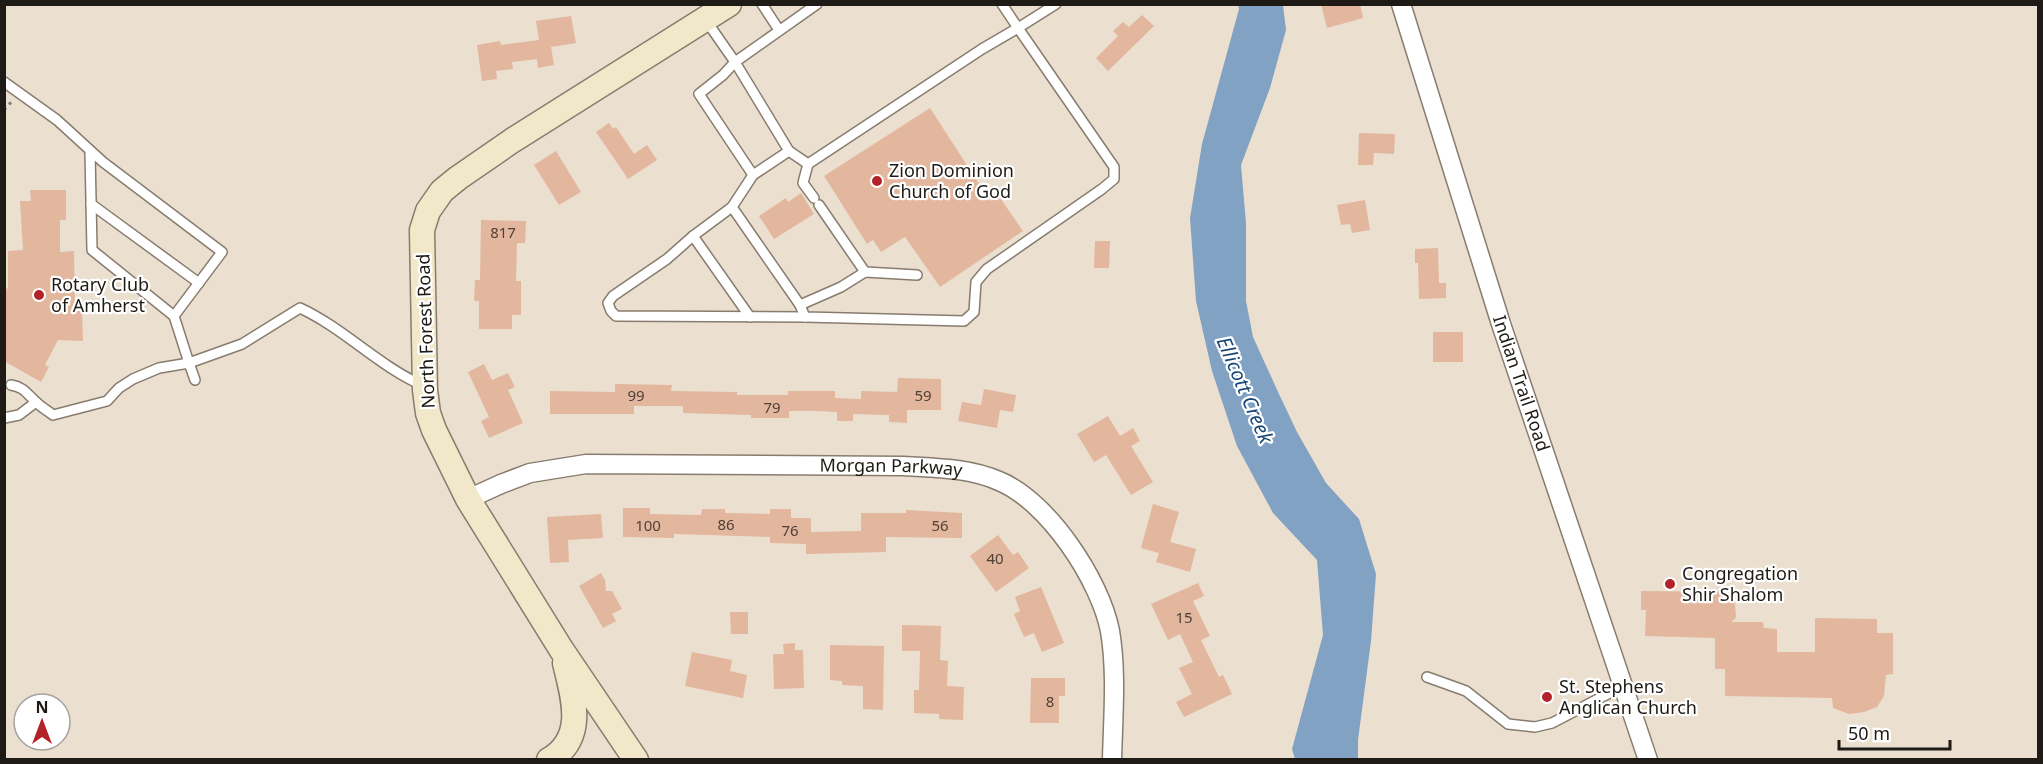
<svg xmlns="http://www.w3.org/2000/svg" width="2043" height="764" viewBox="0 0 2043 764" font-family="'Noto Sans',sans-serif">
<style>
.water{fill:#82a2c4}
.building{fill:#e3b69e}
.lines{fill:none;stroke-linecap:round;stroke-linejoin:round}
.lane-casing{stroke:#877c6e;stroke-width:12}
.street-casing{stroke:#877c6e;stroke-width:21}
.secondary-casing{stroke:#877c6e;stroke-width:27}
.path{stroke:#877f74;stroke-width:3;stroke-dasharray:3 4.5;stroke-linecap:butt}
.lane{stroke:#fff;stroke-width:9}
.street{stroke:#fff;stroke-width:18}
.secondary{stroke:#f0e8c8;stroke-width:24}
.poi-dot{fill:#b32229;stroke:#fff;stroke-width:2}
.labels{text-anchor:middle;stroke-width:4.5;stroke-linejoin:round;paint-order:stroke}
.number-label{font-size:15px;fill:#4f4137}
.poi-label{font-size:18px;fill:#1e1a15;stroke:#fff;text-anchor:start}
.street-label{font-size:18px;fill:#1e1a15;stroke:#fff}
.water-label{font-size:20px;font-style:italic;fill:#184674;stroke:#fff}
</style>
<rect width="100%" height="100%" fill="#ebdfd0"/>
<polygon class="water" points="1238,5 1283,5 1286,30 1270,88 1241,165 1246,223 1246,301 1253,337 1279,394 1297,432 1326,483 1359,519 1376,574 1371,641 1358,740 1358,759 1295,759 1292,749 1323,635 1317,560 1273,513 1237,446 1212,371 1196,301 1190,218 1202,144 1239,9"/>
<g class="building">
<polygon points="1321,4 1360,4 1363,18 1327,28"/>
<polygon points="1142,15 1154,26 1108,71 1096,58 1118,36 1113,31 1123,22 1129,27"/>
<polygon points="571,16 576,43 551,47 554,65 538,68 537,59 512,62 513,69 496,71 497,79 482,81 477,45 500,41 501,45 539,40 536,21"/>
<polygon points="930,108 990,201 998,195 1023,231 940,287 905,237 881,252 873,240 867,244 824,176"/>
<polygon points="609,123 613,129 616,127 634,154 647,145 657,160 628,179 596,132"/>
<polygon points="1359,133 1395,134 1394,154 1374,153 1373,165 1358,165"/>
<polygon points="556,151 581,192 559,205 534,165"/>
<polygon points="30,190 66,190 66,220 60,220 60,252 74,251 75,311 82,311 83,341 58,340 45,365 49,367 41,382 4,361 4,287 8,289 8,251 23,250 20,201 31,201"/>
<polygon points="801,193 814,214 774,239 759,216 786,198 788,202"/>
<polygon points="1365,200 1370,230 1352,233 1350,224 1341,225 1337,205"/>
<polygon points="481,220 526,221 525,243 517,243 516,281 521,281 521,315 512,315 512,329 479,329 479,301 474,301 475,280 480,280"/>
<polygon points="1095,241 1110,241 1109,268 1094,268"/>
<polygon points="1438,248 1439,283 1446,283 1446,298 1419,299 1418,263 1415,263 1415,249"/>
<rect x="1433" y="332" width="30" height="30"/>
<polygon points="484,364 492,380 508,373 515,387 508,390 523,423 489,438 481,421 489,417 468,372"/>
<polygon points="898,378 941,379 941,410 907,410 907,423 889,422 889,415 853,414 853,421 837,421 837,412 818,411 789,411 789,418 751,418 751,415 683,413 683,406 634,406 634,414 550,414 550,391 615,392 615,384 672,385 671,391 737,392 737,395 788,395 788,391 835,391 835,398 861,399 861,391 897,392"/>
<polygon points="984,389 1016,395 1013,412 1000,410 997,428 958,421 962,402 981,405"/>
<polygon points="1108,416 1120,436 1133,428 1140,441 1131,446 1153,482 1131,495 1106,455 1094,462 1077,434"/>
<polygon points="1153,504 1179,512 1170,542 1196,549 1190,572 1156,562 1159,553 1141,548"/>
<polygon points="623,508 650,508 650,514 701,515 702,509 725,509 725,513 770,514 770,509 791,509 791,518 811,518 811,532 861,531 861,513 906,513 906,510 962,513 962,538 886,537 886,552 806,554 806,544 770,543 770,537 674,534 674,538 623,537"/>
<polygon points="601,514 603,538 568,540 569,562 550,563 547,517"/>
<polygon points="998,535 1013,555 1018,552 1029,568 996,592 970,556"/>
<polygon points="601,573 605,580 606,591 612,591 622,609 612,614 616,621 603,628 579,586"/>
<polygon points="1198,583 1204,596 1193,601 1210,636 1201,640 1219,677 1223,675 1232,694 1184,717 1176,702 1192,694 1179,668 1193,662 1180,634 1168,640 1151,604"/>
<polygon points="1041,587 1064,643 1042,652 1034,633 1024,637 1014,614 1020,611 1015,597"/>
<polygon points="1641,591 1734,592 1736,618 1731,622 1763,622 1764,628 1777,629 1777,652 1815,652 1815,618 1877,619 1877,633 1893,633 1893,674 1886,675 1884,696 1877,707 1864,712 1849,714 1833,708 1832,698 1725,696 1725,669 1715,669 1715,638 1645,636 1646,610 1641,610"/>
<polygon points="730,612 748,612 748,634 731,634"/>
<polygon points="902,625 941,626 940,660 948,661 947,686 964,687 963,720 939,719 939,714 914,713 914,690 919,690 920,651 902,651"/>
<polygon points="795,643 795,650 803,650 804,688 774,689 773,654 784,654 783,644"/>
<polygon points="830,645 884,646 883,710 863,709 863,686 842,685 842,681 830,680"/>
<polygon points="692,652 732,660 730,671 747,675 743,698 685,686"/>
<polygon points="1031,678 1065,678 1065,696 1059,696 1059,723 1030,723"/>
</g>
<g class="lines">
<g class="lane-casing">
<g id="lane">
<polyline points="762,4 779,30"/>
<polyline points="817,4 735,62 723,75 699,94 753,175 732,207 800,305 805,317 964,321 974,312 976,282 987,269 1102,189 1114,179 1114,167 1018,28 1056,4"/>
<polyline points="705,19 735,62 789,151"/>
<polyline points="4,82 57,120 103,162 222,252 174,316 92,250 90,151"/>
<polyline points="808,164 803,183 814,198"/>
<polyline points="753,175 789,151 808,164 982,49 1018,28 1002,4"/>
<polyline points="91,204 199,283"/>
<polyline points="732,207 693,236 667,259 613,296 608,303 611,311 616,316 805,317"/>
<polyline points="693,236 750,317"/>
<polyline points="865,272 917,275"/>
<polyline points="800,305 841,287 865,272 819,205"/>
<path d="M174 316 189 363 242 344 300 308C345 329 378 366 424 386"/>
<path d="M11 385C24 387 27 394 36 402 41 407 48 411 53 415L107 401 119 388 133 379 159 368 189 363 195 380"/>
<polyline points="4,418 19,415 36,402"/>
<polyline points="1427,677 1466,691 1508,724 1535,727 1552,723 1623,686"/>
</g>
</g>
<g class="street-casing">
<g id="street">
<path id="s1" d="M1401 4 1501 324 1648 760"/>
<path id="s2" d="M468 499 501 484 530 473 586 464 904 466C936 468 969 468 999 481 1048 501 1100 580 1110 631 1117 673 1113 717 1112 760"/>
</g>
</g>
<g class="secondary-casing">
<g id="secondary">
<path d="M549 760C587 738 573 697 565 663"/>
<polyline points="636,760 561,649 468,499 434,430 428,413 425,390 422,230 428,211 442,191 458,178 513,140 729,4"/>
</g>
</g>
<polyline class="path" points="4,110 13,100"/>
<use href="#lane" class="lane"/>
<use href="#street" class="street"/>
<use href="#secondary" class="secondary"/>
</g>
<g class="poi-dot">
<circle cx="877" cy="181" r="6"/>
<circle cx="39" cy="295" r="6"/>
<circle cx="1670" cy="584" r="6"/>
<circle cx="1547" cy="697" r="6"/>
</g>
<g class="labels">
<g class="number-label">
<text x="503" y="238">817</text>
<text x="636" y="401">99</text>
<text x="923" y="401">59</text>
<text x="772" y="413">79</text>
<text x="726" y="530">86</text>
<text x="648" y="531">100</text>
<text x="940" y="531">56</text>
<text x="790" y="536">76</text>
<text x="995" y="564">40</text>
<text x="1184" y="623">15</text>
<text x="1050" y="707">8</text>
</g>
<g class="poi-label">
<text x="889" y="177">Zion Dominion<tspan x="889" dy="21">Church of God</tspan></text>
<text x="51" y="291">Rotary Club<tspan x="51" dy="21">of Amherst</tspan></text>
<text x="1682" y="580">Congregation<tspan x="1682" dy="21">Shir Shalom</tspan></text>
<text x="1559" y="693">St. Stephens<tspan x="1559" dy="21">Anglican Church</tspan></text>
</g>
<g class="street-label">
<text transform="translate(426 331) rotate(-92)" y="6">North Forest Road</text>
<text dy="6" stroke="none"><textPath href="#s1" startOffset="398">Indian Trail Road</textPath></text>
<text dy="6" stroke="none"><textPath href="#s2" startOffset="429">Morgan Parkway</textPath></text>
</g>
<g class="water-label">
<text transform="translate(1245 390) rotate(67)" y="7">Ellicott Creek</text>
</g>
</g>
<rect width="2043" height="764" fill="none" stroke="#1e1a15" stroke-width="12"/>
<g transform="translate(42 722)"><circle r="28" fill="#ffffff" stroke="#a5a3a1" stroke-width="1.5"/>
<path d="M0-4.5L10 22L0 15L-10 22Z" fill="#b32229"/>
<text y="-9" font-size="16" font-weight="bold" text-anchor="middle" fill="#1e1a15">N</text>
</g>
<path d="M1839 740v9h111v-9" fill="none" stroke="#1e1a15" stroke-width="3"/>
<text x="1848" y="740" font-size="18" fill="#1e1a15" stroke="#ffffff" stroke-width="4.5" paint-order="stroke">50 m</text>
</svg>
